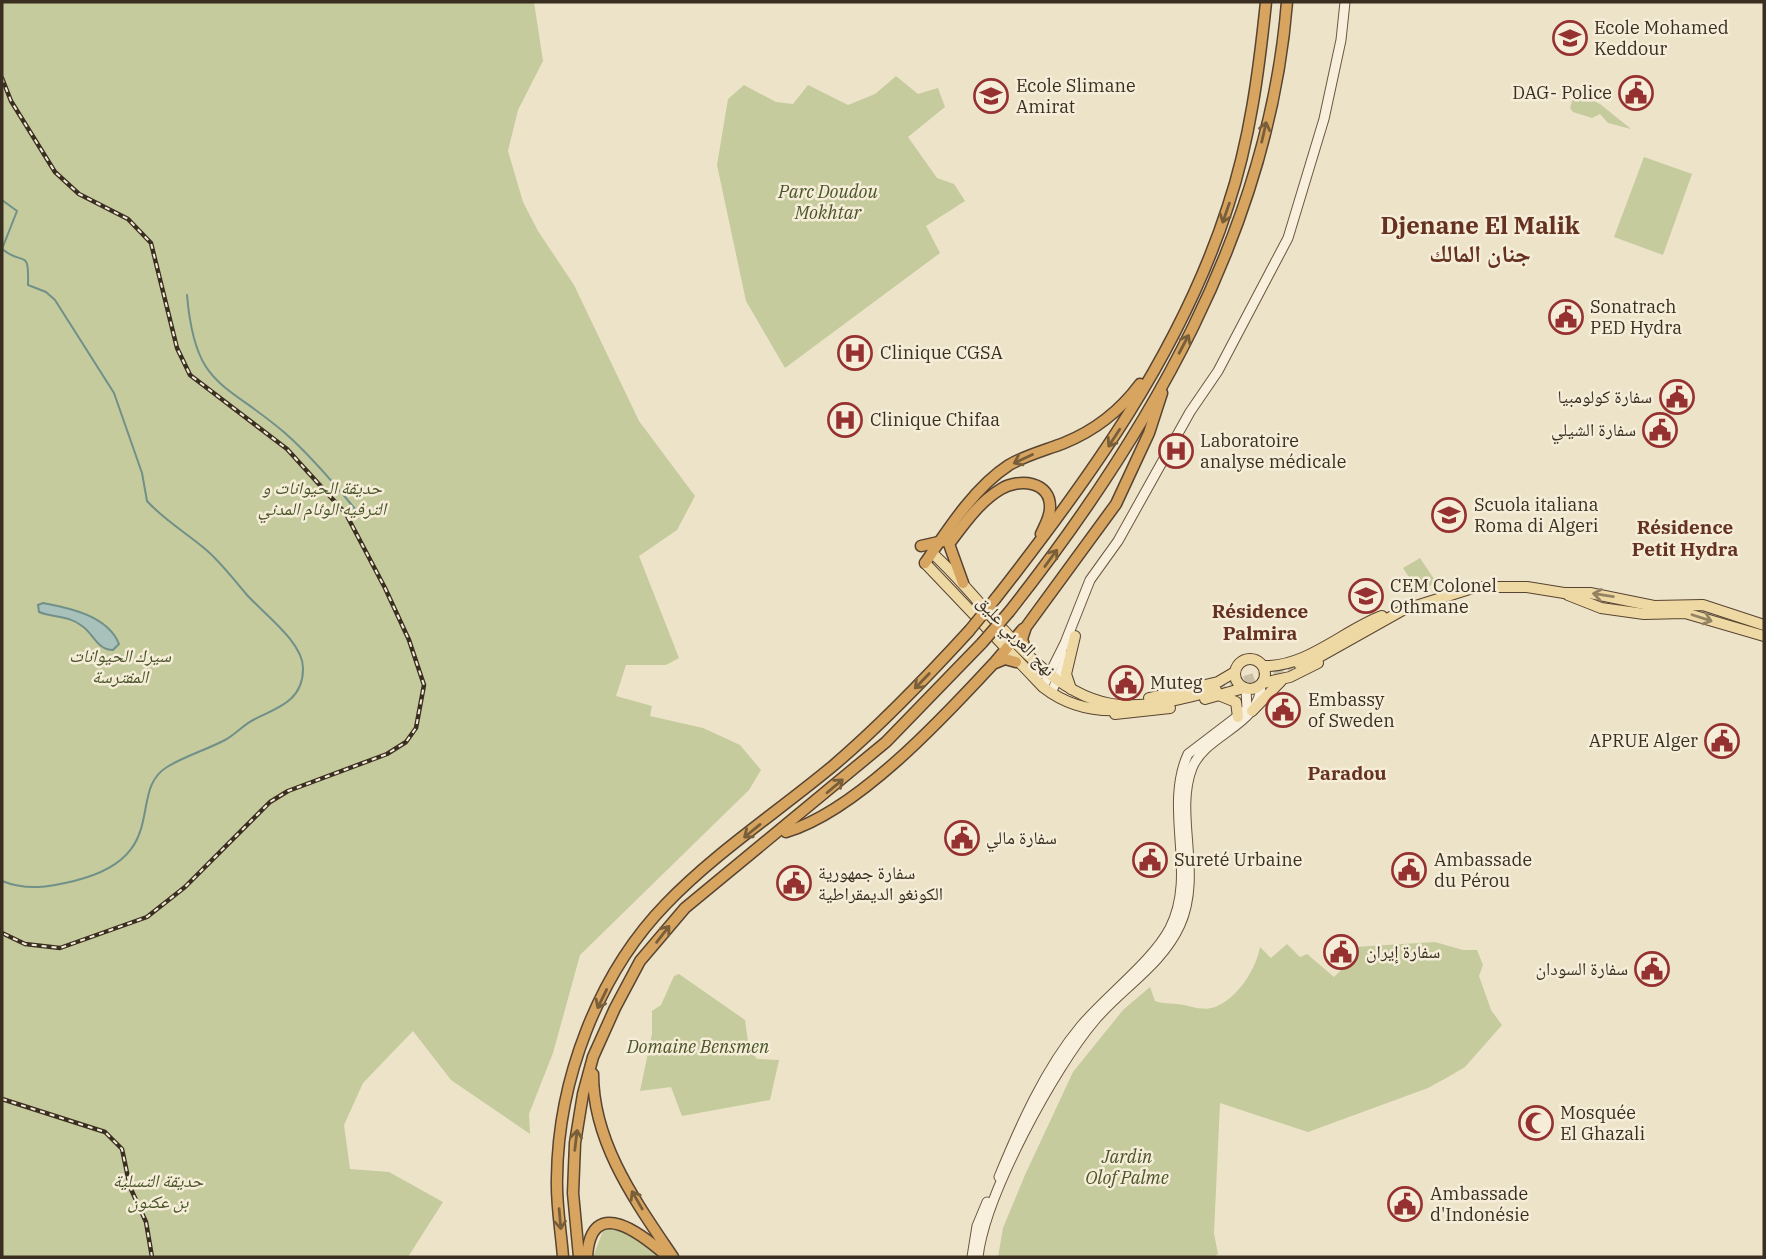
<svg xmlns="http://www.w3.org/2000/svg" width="1766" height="1259" viewBox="0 0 1766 1259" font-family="'IBM Plex Serif','Noto Naskh Arabic',serif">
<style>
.green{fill:#c5cb9d}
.water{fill:#a9c1bb;stroke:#709089;stroke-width:2}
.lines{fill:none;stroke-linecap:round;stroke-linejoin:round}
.stream{stroke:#709089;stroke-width:2}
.primary-tunnel{stroke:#c9bfa7;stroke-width:10;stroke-dasharray:10 5;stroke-linecap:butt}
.secondary-casing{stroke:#6b5741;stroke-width:11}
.primary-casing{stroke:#574432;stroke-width:12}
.highway-casing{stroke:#574432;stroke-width:13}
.secondary{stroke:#f8f0dc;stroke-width:9}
.primary{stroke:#eed8a3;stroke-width:10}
.highway{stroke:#d7a55f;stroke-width:10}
.rail-casing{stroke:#3a2e21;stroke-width:4.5}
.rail{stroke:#f5edd8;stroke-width:2;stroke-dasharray:5;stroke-linecap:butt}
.highway-bridge-casing{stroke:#574432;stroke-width:13;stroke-linecap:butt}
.highway-bridge{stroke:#d7a55f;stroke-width:10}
.oneway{stroke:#795e3a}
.oneway2{stroke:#948362}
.labels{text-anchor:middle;stroke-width:5;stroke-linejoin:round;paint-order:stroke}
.poi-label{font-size:18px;fill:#3a2e21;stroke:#f5edd8;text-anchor:start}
.park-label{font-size:18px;font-style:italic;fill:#495529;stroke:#f5edd8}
.street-label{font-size:18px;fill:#3a2e21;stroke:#f5edd8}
.neighbourhood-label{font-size:19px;font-weight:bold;fill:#653222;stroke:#f5edd8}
.district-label{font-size:24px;font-weight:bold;fill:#653222;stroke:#f5edd8}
</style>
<rect width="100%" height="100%" fill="#ede3c9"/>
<g class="green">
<polygon points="2,2 534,2 543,61 518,110 508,151 523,202 538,231 574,285 639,421 695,496 677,530 639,556 679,658 666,665 626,665 616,696 652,706 650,716 703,728 740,745 761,770 749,790 580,955 553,1053 529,1114 530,1134 451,1080 413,1031 363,1083 344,1125 350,1169 389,1172 443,1202 408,1257 2,1257"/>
<polygon points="896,76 918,94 938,88 945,107 908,137 937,178 954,184 965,201 926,226 940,253 785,368 746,301 717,165 728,99 744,85 776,102 793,104 808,85 848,105 875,94"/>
<polygon points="1575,92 1600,104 1631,129 1608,123 1600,114 1592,118 1573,112 1570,108"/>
<polygon points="1644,157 1692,174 1663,255 1614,237"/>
<polygon points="1420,558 1436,582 1419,593 1403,568"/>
<path d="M1435 942 1463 950H1477L1483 965 1479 976 1491 1010 1502 1025 1465 1067 1448 1077 1428 1088 1308 1132 1220 1103 1214 1233 1218 1254 1214 1257H998L1003 1228 1025 1175 1073 1072 1123 1010 1150 987 1155 1001C1163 1004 1168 1003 1177 1004 1190 1005 1202 1012 1215 1007 1238 998 1256 969 1260 947L1271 958 1287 944 1300 957 1307 954 1334 977 1354 957V947Z"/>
<polygon points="679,974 745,1020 749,1049 757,1059 779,1060 770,1100 682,1116 671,1087 640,1091 652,1034 652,1011 661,1005 674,976"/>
<polygon points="617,1225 665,1257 593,1257 603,1231"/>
</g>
<path class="water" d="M43 603C70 608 108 616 119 644L113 650C97 650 94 634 82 626 68 615 54 618 39 612L38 605Z"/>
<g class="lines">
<g class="stream">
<path d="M2 200 17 211 2 249C24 267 29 247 28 285L46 292 55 300 114 393 142 473 147 501C163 519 185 532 204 548 221 562 233 579 247 595 263 613 304 643 303 669 303 701 277 708 255 719 244 724 236 734 225 740 206 750 185 756 167 767 126 792 173 857 74 881 49 887 27 891 2 881"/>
<path d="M187 295C195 388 223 380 285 433 311 456 333 482 355 509"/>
</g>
<g class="primary-tunnel">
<polyline points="1583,598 1654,609"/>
<polyline points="1687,610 1764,629"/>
<polyline points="1216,690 1292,666"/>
</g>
<g class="secondary-casing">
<g id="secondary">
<polyline points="1043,687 1065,643 1090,580 1118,541 1190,412 1218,371 1288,238 1324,119 1341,40 1345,2"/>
<polyline points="1051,693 1068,655"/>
<path d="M999 1177C1020 1126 1045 1069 1081 1026 1106 996 1153 961 1170 928 1198 873 1163 809 1188 754L1247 709 1246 689"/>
<polyline points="972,1257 977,1226 987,1202"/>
<path d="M978 1257C985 1195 1054 1068 1095 1020 1122 988 1162 965 1180 925 1203 874 1174 814 1192 768 1206 733 1261 726 1261 684"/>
</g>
</g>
<g class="primary-casing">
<g id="primary">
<path d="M932 553C987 601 1043 700 1121 705 1154 707 1185 698 1216 690"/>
<path d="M925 563 1043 687C1066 705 1092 712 1122 710"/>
<polyline points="1568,595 1601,608 1644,614 1685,613 1764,636"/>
<circle cx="1250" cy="674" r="15"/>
<polyline points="1299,664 1321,656 1403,610 1476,587 1527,587 1564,593 1590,593 1654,606 1703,605 1764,625"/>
<path d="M1263 666C1306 668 1344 630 1382 616"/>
<polyline points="1263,683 1290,677 1318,663"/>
<polyline points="1071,689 1066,674 1075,636"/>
<polyline points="1221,696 1236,702 1238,717"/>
<polyline points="1149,698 1218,682 1235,672"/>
<polyline points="1205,699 1244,688"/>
<polyline points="1252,711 1281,681"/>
<polyline points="1115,714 1170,708"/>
</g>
</g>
<g class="highway-casing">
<g id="highway">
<polyline points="921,546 943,541"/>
<path d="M925 563C948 529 975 487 1009 465 1026 455 1046 450 1064 443 1096 430 1120 411 1140 384"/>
<path d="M963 583 949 544C964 524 979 502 1001 489 1019 478 1051 481 1050 508 1050 517 1045 525 1041 534"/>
<path d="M996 598C1090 478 1181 352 1228 206 1250 140 1259 70 1266 2"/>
<path d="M1009 612C1148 436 1269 230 1287 2"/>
<polyline points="1026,651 1022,639 1026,627 1116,504 1149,433 1162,393"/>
<polyline points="995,662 1023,629"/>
<path d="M786 832C857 811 943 718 993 664L1005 659 1016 662"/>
<path d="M593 1074C593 1143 636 1202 673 1257"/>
<path d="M563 1257C561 1231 556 1204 557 1178 558 1080 598 974 666 904 716 852 779 811 834 765 882 724 926 678 969 631"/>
<polyline points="579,1257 573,1193 575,1143 583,1094 593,1057 615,1008 640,961 685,908 886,742 982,643"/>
<path d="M587 1257C591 1193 643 1235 668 1257"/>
</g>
</g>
<use href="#secondary" class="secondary"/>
<use href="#primary" class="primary"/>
<use href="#highway" class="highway"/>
<g class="rail-casing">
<g id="rail">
<polyline points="2,78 11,101 55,172 79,194 128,219 151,243 177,348 190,375 287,449 346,514 385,588 409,640 424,685 416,728 406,742 387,754 288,791 270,802 185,887 147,917 60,948 25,944 2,933"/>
<polyline points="2,1099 105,1132 122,1149 130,1187 146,1222 152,1257"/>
</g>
</g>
<use href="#rail" class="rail"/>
<g class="highway-bridge-casing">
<g id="highway-bridge">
<polyline points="969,631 996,598"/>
<polyline points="982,643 1009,612"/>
</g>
</g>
<use href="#highway-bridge" class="highway-bridge"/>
</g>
<defs><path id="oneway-shaft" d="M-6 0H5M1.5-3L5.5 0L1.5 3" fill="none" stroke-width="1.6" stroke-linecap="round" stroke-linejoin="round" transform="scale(1.75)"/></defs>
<g class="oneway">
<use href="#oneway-shaft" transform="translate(1264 132) rotate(-77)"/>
<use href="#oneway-shaft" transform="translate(1226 213) rotate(109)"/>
<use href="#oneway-shaft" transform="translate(1184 344) rotate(-62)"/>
<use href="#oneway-shaft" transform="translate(1114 438) rotate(123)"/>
<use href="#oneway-shaft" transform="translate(1023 459) rotate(155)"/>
<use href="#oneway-shaft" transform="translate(1051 558) rotate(-54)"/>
<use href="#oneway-shaft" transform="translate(922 681) rotate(134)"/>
<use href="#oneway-shaft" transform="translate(835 786) rotate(-40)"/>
<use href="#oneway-shaft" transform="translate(752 831) rotate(141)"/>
<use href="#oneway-shaft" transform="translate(663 934) rotate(-52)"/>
<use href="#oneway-shaft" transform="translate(602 999) rotate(116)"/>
<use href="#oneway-shaft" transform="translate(576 1140) rotate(-83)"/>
<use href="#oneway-shaft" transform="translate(637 1200) rotate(-120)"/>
<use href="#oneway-shaft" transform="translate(560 1219) rotate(85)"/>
</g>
<g class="oneway2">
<use href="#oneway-shaft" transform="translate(1603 595) rotate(-171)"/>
<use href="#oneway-shaft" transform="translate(1702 618) rotate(18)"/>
</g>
<defs>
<g id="school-ring" transform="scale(1.75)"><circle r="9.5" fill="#f5edd8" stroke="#953231" stroke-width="1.5"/><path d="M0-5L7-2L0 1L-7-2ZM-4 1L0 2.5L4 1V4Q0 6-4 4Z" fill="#953231"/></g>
<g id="civic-ring" transform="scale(1.75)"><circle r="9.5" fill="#f5edd8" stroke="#953231" stroke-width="1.5"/><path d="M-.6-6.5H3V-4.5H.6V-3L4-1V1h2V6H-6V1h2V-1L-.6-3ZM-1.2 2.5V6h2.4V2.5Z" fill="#953231"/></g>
<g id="hospital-ring" transform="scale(1.75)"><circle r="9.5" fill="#f5edd8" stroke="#953231" stroke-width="1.5"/><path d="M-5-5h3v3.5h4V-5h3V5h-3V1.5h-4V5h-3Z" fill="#953231"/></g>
<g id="mosque-ring" transform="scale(1.75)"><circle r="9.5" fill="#f5edd8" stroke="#953231" stroke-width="1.5"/><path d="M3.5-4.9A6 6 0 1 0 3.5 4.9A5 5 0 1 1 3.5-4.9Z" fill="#953231"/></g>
</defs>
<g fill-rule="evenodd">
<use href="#school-ring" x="1570" y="38"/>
<use href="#civic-ring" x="1636" y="93"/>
<use href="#school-ring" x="991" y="96"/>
<use href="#civic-ring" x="1566" y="317"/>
<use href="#hospital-ring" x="855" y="353"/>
<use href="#civic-ring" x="1677" y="397"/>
<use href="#hospital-ring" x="845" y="420"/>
<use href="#civic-ring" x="1660" y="430"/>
<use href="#hospital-ring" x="1176" y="451"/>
<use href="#school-ring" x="1449" y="515"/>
<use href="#school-ring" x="1366" y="596"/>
<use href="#civic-ring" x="1126" y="683"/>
<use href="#civic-ring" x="1283" y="710"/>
<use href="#civic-ring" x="1722" y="741"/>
<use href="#civic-ring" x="962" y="838"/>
<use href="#civic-ring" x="1150" y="860"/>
<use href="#civic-ring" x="1409" y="870"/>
<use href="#civic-ring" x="794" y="883"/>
<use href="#civic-ring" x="1341" y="952"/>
<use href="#civic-ring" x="1652" y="969"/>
<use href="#mosque-ring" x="1536" y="1123"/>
<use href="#civic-ring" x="1405" y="1204"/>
</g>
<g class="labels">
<g class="poi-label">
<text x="1594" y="34">Ecole Mohamed<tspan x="1594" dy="21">Keddour</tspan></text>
<text x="1016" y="92">Ecole Slimane<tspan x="1016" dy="21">Amirat</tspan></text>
<text x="1612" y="99" text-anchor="end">DAG- Police</text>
<text x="1590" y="313">Sonatrach<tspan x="1590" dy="21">PED Hydra</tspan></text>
<text x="880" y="359">Clinique CGSA</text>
<text x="1652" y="403" text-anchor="end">سفارة كولومبيا</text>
<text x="870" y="426">Clinique Chifaa</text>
<text x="1636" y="436" text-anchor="end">سفارة الشيلي</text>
<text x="1200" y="447">Laboratoire<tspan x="1200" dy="21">analyse médicale</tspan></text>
<text x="1474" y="511">Scuola italiana<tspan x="1474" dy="21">Roma di Algeri</tspan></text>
<text x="1390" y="592">CEM Colonel<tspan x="1390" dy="21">Othmane</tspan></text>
<text x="1150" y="689">Muteg</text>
<text x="1308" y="706">Embassy<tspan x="1308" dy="21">of Sweden</tspan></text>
<text x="1698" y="747" text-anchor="end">APRUE Alger</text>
<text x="986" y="844">سفارة مالي</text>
<text x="1174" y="866">Sureté Urbaine</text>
<text x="1434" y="866">Ambassade<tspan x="1434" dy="21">du Pérou</tspan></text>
<text x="818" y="879">سفارة جمهورية<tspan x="818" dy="21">الكونغو الديمقراطية</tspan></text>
<text x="1366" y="958">سفارة إيران</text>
<text x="1628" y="975" text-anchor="end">سفارة السودان</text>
<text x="1560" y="1119">Mosquée<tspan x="1560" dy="21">El Ghazali</tspan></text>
<text x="1430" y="1200">Ambassade<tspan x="1430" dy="21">d'Indonésie</tspan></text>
</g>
<g class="park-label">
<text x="828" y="198">Parc Doudou<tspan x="828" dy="21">Mokhtar</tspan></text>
<text x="322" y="494">حديقة الحيوانات و<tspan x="322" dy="21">الترفيه الوئام المدني</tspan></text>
<text x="120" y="662">سيرك الحيوانات<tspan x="120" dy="21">المفترسة</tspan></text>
<text x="698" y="1053">Domaine Bensmen</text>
<text x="1127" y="1163">Jardin<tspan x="1127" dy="21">Olof Palme</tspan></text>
<text x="158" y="1187">حديقة التسلية<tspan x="158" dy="21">بن عكنون</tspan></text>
</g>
<g class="street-label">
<text transform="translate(1016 636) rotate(46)" y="6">نهج العربي عليق</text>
</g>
<g class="neighbourhood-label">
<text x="1685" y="534">Résidence<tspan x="1685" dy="22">Petit Hydra</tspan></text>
<text x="1260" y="618">Résidence<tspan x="1260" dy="22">Palmira</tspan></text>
<text x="1347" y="780">Paradou</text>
</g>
<g class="district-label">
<text x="1480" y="234">Djenane El Malik<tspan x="1480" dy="28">جنان المالك</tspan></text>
</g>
</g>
<rect width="1766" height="1259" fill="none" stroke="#3a2e21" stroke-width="7"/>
</svg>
